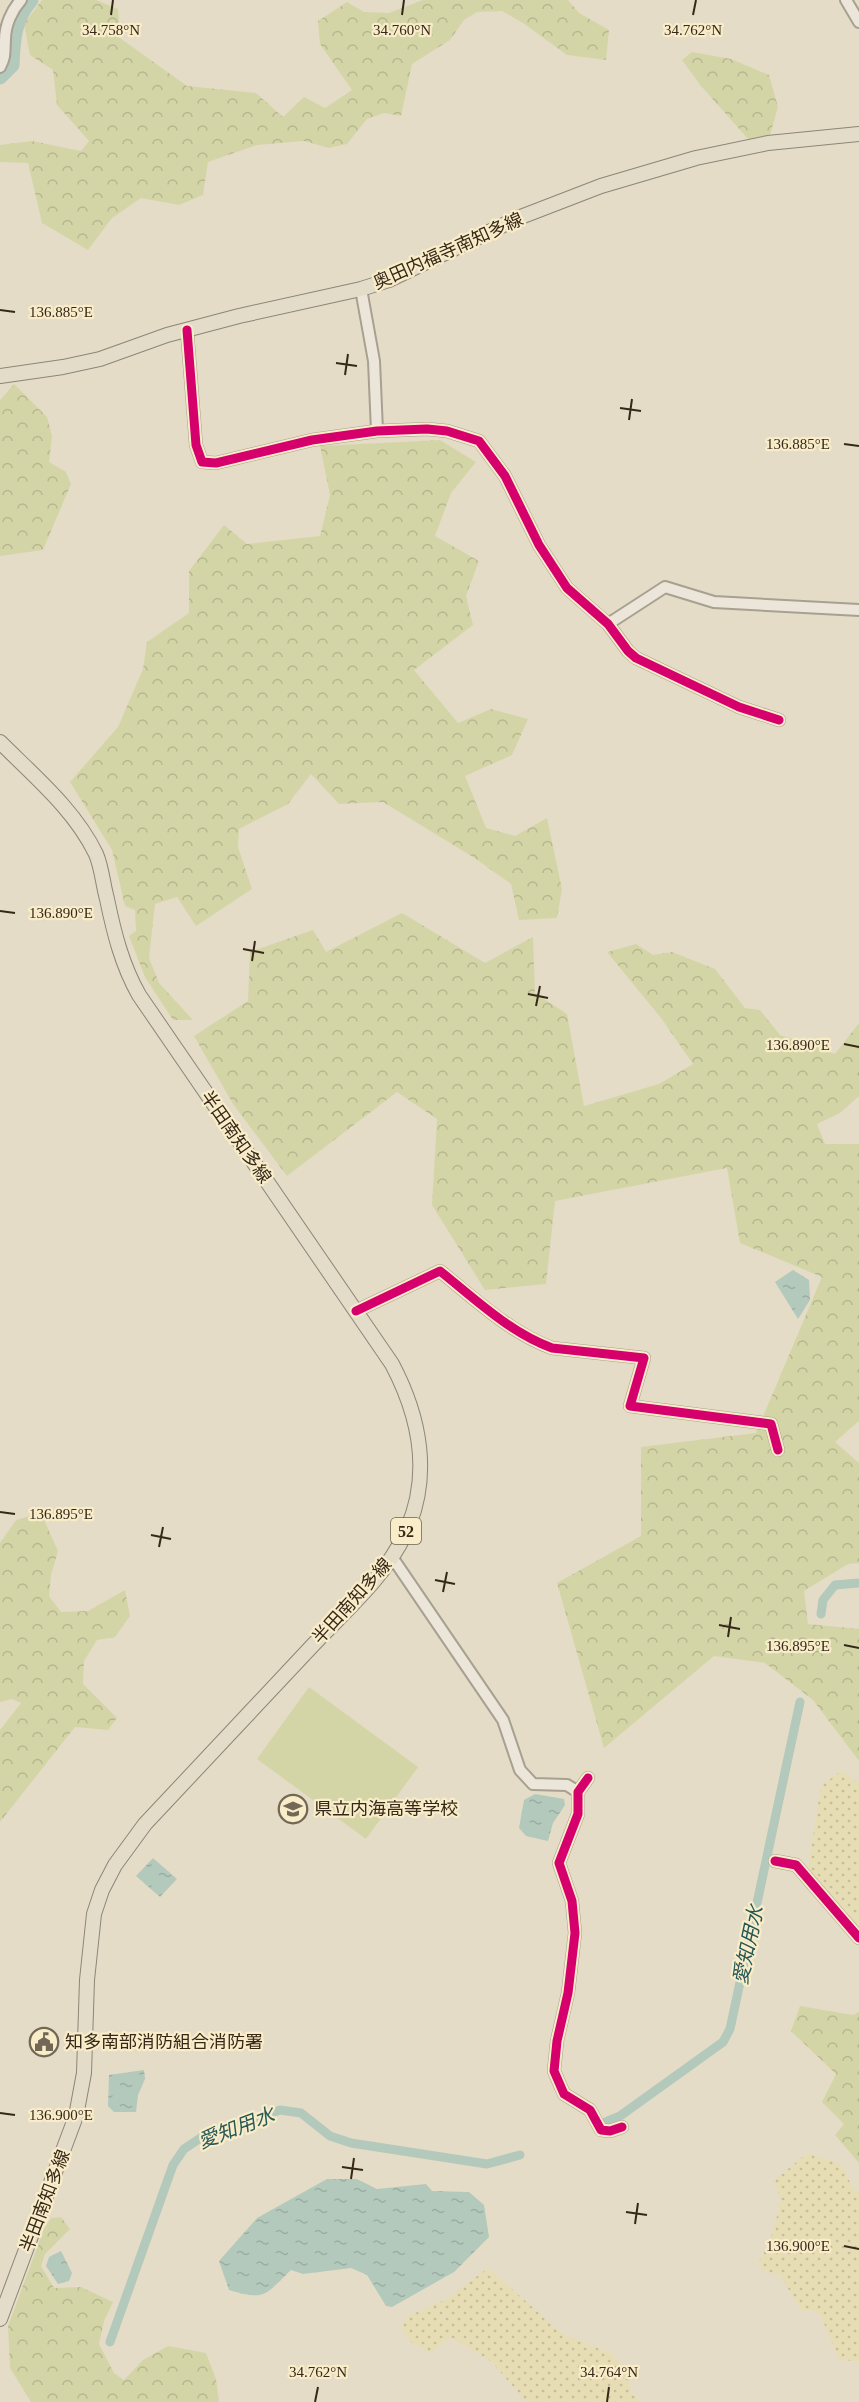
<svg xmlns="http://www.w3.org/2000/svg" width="859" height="2402" viewBox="0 0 859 2402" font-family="'Times New Roman','Noto Sans JP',serif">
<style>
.farmland{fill:url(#farmland-dots)}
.forest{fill:url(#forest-crowns)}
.park{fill:#d4d5a7}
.water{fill:url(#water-ripples)}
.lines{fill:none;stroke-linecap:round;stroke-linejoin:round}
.canal{stroke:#b3c9bc;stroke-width:9}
.river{stroke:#b3c9bc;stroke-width:15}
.minor-casing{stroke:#a8a090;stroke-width:14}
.major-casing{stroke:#8d8577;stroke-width:16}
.minor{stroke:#ebe6d9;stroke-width:10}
.major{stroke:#e3dcc9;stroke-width:14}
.cycleway-casing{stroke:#f8ecc9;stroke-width:13}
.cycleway{stroke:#d6006c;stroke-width:9}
.ticks{fill:none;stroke:#362819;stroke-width:2}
.labels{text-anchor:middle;stroke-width:4.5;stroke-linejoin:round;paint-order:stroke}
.shield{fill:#f8ecc9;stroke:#70634e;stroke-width:1.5}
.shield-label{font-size:16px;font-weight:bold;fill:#362819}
.street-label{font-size:18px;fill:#362819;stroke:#f8ecc9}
.poi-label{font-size:18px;fill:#362819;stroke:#f8ecc9;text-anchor:start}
.water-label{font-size:20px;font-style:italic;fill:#275856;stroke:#f8ecc9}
.ticks-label{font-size:15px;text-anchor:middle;fill:#362819;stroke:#f8ecc9;stroke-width:4.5;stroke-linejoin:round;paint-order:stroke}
</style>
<defs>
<pattern id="farmland-dots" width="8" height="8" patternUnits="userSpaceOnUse" patternTransform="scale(1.5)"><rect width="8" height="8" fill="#e6ddb4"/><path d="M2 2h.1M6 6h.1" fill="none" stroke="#c6be9a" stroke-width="1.8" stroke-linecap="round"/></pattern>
<pattern id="forest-crowns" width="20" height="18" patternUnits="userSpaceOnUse" patternTransform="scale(1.5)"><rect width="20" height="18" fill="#d4d5a7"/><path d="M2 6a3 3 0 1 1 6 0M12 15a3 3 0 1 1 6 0" fill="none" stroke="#b7b78f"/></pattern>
<pattern id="water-ripples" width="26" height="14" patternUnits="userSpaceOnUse" patternTransform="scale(1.5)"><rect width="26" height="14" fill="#b3c9bc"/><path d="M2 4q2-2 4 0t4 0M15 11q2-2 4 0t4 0" fill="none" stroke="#9bada1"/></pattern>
</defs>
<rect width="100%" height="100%" fill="#e4dcc6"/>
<g class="farmland">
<polygon points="841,1771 859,1783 859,1926 808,1869 821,1786"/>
<polygon points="807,2153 843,2165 850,2183 859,2195 859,2362 839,2359 820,2314 811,2310 802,2312 780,2275 762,2270 759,2261 770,2242 781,2201 774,2181"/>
<polygon points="488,2268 564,2335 610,2353 627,2370 631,2392 640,2402 526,2402 492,2362 451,2337 430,2352 411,2342 402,2329 404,2318 447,2299"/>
</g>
<g class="forest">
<polygon points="42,0 96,0 118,9 120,38 187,86 256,93 283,117 304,97 325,108 352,90 320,44 318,21 347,2 364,12 389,13 423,0 568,0 579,13 609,30 606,60 567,55 523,23 502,11 477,12 464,20 450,40 412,64 401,116 384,113 367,119 347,144 329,148 304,141 257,145 208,162 203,195 179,205 141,198 112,218 88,250 42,223 28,163 0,162 0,145 32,141 81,151 89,141 57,105 53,70 30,55 24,24"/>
<polygon points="692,52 731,59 769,75 778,107 770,135 760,142 749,140 701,86 682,60"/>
<polygon points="14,384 47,417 52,436 49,462 66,472 71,484 43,550 0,556 0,400"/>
<polygon points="440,440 476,462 451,493 435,536 479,561 466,596 473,625 414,670 458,723 491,709 528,719 512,755 465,776 486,828 515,836 547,818 562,889 557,918 519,920 511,884 473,857 383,802 339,804 311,774 288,804 239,829 238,847 252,889 196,926 177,897 155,904 149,958 159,983 193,1020 173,1020 145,977 129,936 136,931 135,910 125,906 112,850 70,782 118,727 143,669 147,642 189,613 189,571 224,525 247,544 320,536 330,495 320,446"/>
<polygon points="402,913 485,963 533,937 535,993 567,1014 584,1106 659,1084 693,1064 661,1018 607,952 636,944 653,955 672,952 715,969 745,1008 760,1010 780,1035 835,1054 859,1023 859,1096 840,1113 817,1124 825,1144 859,1144 859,1421 835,1442 859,1463 859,1563 848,1564 804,1591 808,1624 859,1629 859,1761 813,1700 765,1663 714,1656 604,1748 557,1583 641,1536 641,1447 756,1433 822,1277 740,1243 727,1168 555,1201 546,1284 485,1290 432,1205 437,1119 397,1092 287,1176 233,1104 194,1036 248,1001 250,952 313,930 326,952"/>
<polygon points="41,1513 58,1551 51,1575 49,1596 61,1612 88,1611 125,1590 130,1616 115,1637 97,1640 84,1661 83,1684 117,1718 108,1730 75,1727 0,1822 0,1730 21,1703 12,1699 0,1702 0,1543 16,1520"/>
<polygon points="800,2006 853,2015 859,2012 859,2163 835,2135 844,2124 822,2102 836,2074 791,2031"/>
<polygon points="61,2217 70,2229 45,2254 41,2266 54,2288 81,2287 113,2302 104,2321 99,2344 114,2373 124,2380 143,2360 168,2346 206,2353 216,2379 219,2402 31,2402 10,2368 8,2326 44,2229 51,2218"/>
</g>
<polygon class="park" points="309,1687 418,1767 366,1839 257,1759"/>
<g class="water">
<polygon points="793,1270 809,1280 810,1300 798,1319 775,1282"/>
<polygon points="535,1794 564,1799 565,1805 553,1823 548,1841 526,1836 519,1828 524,1800"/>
<polygon points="153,1858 177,1879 160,1897 136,1876"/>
<polygon points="144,2070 145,2079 138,2095 136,2112 114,2112 108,2106 109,2075"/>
<path d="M327 2179H357L377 2189 426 2184 432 2191 469 2192 484 2205 489 2237 454 2272 392 2307 386 2306 367 2275 351 2268 303 2274 291 2270C265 2295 266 2301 229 2290L219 2261 257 2218Z"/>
<polygon points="61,2251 72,2273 69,2281 58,2284 46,2266 49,2257"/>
</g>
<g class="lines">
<g class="canal">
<polyline points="821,1614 823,1600 835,1585 859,1583"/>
<polyline points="601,2124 620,2116 723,2042 730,2029 800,1702"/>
<polyline points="110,2342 173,2165 184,2149 205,2135 280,2110 301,2113 330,2136 351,2143 487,2164 520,2155"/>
</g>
<path class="river" d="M0 77 12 65C13 40 14 20 31 0"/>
<g class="minor-casing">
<g id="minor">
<polyline points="846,0 859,22"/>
<path d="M0 67C6 56 4 51 5 40 5 25 12 10 21 0"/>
<polyline points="361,289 374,361 377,431"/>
<polyline points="187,330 196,445 202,462 216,463 312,440 377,431 427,429 447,431 479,441 505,476 539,545 567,588 608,624 628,651 636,658 739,707 779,720"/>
<polyline points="608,624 665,587 714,602 859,610"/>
<path d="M356 1311 440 1271C475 1299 509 1332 552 1348L644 1358 630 1406 771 1424 778 1450"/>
<polyline points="392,1557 503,1720 520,1770 533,1784 567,1785 578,1792"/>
<polyline points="588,1778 578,1792 578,1814 559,1863 572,1901 575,1933 568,1993 557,2041 554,2071 564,2094 590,2110 601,2130 610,2131 622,2127"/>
<polyline points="775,1861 796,1865 859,1938"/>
</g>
</g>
<g class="major-casing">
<g id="major">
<polyline points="0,376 63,367 100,359 167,335 239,316 361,289 389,280 518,218 601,186 696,158 768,143 859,134"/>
<path d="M0 742C34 776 75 810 96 854 102 868 103 885 107 899 114 933 122 965 139 995L392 1364C420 1417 432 1477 405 1534 385 1577 345 1611 313 1645 257 1705 201 1764 145 1824L115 1865 102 1890 94 1914 87 1980 84 2073 76 2116 0 2319"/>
</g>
</g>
<use href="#minor" class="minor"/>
<use href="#major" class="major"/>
<g class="cycleway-casing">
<g id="cycleway">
<polyline points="187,330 196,445 202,462 216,463 312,440 377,431 427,429 447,431 479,441 505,476 539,545 567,588 608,624 628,651 636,658 739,707 779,720"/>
<path d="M356 1311 440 1271C475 1299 509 1332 552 1348L644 1358 630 1406 771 1424 778 1450"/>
<polyline points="588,1778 578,1792 578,1814 559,1863 572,1901 575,1933 568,1993 557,2041 554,2071 564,2094 590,2110 601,2130 610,2131 622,2127"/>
<polyline points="775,1861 796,1865 859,1938"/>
</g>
</g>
<use href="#cycleway" class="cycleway"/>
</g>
<path class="ticks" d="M111 15 113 0M402 15 404 0M693 15 696 0M0 310 15 312M336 363 357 366M345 375 348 354M620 408 641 411M629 420 632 399M844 444 859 446M0 911 15 913M243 949 264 953M252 961 255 941M528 994 548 998M536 1006 540 986M844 1044 859 1047M0 1512 15 1514M151 1535 171 1539M159 1547 163 1527M435 1580 455 1584M443 1592 447 1572M719 1625 740 1629M728 1637 731 1617M844 1645 859 1648M0 2113 15 2115M342 2167 363 2170M351 2179 354 2158M626 2212 647 2215M635 2224 638 2203M844 2246 859 2249M315 2402 318 2387M607 2402 609 2387"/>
<defs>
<g id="school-ring" transform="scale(1.5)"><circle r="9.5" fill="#f8ecc9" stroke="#736756" stroke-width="1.5"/><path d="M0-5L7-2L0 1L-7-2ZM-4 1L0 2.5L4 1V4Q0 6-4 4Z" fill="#736756"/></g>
<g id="civic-ring" transform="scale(1.5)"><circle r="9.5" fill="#f8ecc9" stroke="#736756" stroke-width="1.5"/><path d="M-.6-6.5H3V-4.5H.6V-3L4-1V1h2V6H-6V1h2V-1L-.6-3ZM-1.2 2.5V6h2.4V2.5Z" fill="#736756"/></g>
</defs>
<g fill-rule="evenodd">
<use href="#school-ring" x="293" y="1809"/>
<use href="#civic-ring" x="44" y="2042"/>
</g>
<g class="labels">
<rect class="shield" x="391" y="1518" width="30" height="26" rx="4.5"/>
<g class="shield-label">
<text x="406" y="1537">52</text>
</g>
<g class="street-label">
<text transform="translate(448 251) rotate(-24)" y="6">奥田内福寺南知多線</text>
<text transform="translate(236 1137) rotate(55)" y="6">半田南知多線</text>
<text transform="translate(352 1601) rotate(-48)" y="6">半田南知多線</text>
<text transform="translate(45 2201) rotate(-69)" y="6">半田南知多線</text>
</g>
<g class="poi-label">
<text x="314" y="1815">県立内海高等学校</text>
<text x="65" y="2048">知多南部消防組合消防署</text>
</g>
<g class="water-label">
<text transform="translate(748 1945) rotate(-78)" y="7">愛知用水</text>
<text transform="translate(236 2128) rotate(-21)" y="7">愛知用水</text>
</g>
</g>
<g class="ticks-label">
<text x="111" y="35">34.758°N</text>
<text x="402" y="35">34.760°N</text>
<text x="693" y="35">34.762°N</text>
<text x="61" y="317">136.885°E</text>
<text x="798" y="449">136.885°E</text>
<text x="61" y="918">136.890°E</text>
<text x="798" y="1050">136.890°E</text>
<text x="61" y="1519">136.895°E</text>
<text x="798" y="1651">136.895°E</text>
<text x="61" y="2120">136.900°E</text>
<text x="798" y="2251">136.900°E</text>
<text x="318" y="2377">34.762°N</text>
<text x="609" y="2377">34.764°N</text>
</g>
</svg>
